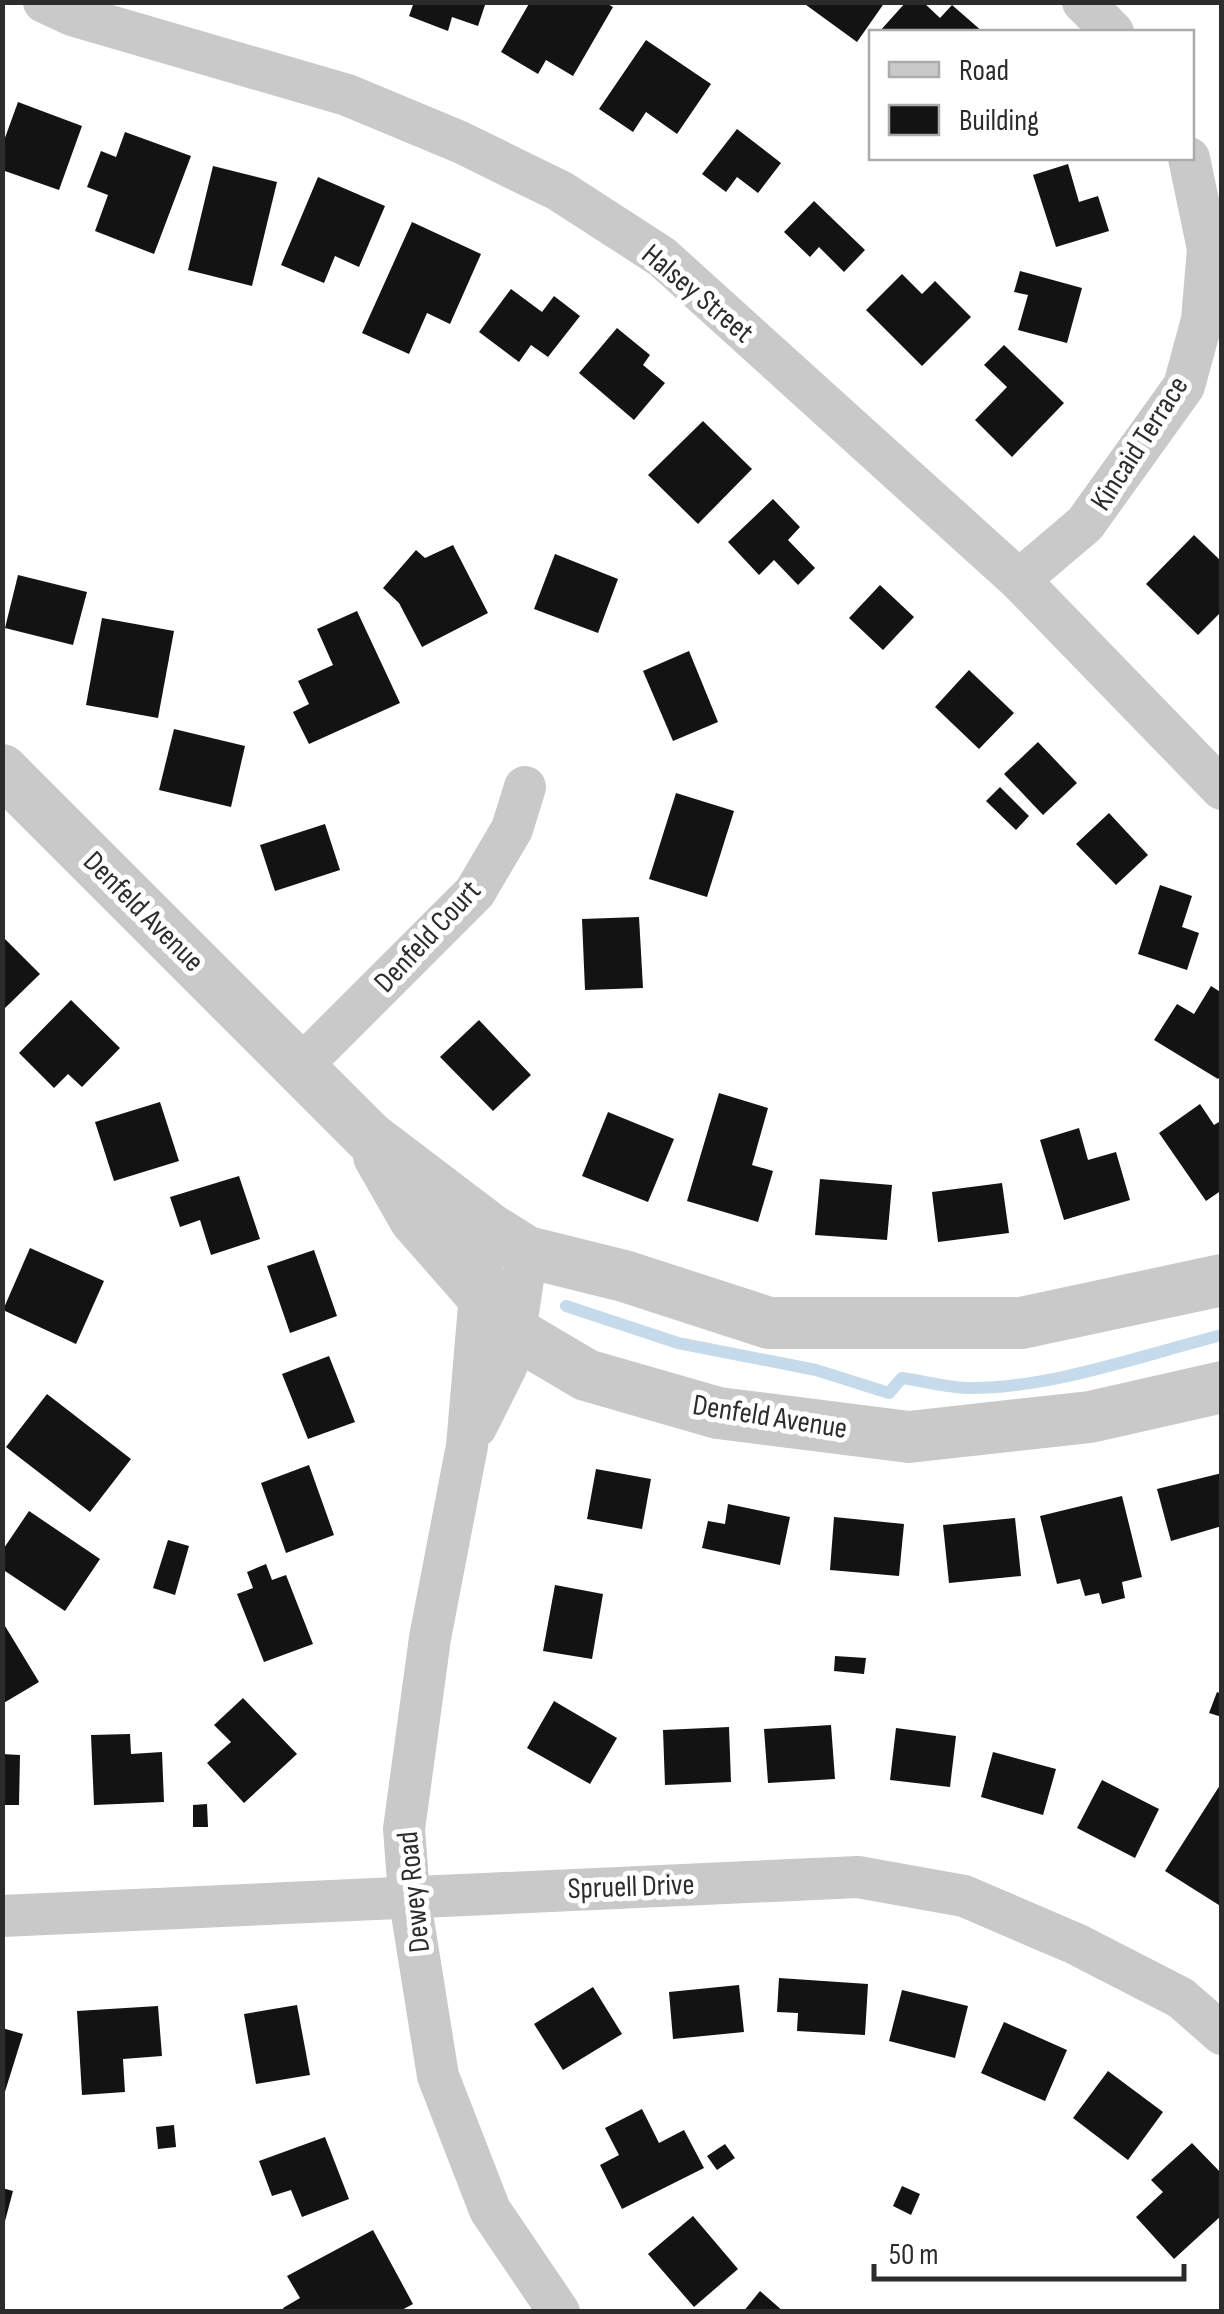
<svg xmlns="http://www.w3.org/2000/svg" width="1224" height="2314" viewBox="0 0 1224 2314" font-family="'Sofia Sans Condensed',sans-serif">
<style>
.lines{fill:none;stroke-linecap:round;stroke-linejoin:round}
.stream{stroke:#c5daea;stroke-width:12}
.building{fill:#131313}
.minor{stroke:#c9c9c9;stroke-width:42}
.tertiary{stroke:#c9c9c9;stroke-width:52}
.labels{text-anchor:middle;stroke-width:10;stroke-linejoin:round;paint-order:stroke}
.street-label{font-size:30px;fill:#2c2c2c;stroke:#fff}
</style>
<rect width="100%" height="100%" fill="#fff"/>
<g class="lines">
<path class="stream" d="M566 1306 678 1343 816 1370 889 1393 902 1378C924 1381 948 1388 971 1388 1052 1388 1143 1355 1222 1335"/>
</g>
<g class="building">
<polygon points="414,2 486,2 478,26 452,17 448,31 409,16"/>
<polygon points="530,2 604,2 613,7 573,76 546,60 538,74 501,52"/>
<polygon points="802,2 885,2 857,42"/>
<polygon points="906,2 923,2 940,18 952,5 983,32 879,32"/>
<polygon points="646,40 711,84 677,134 646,112 633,132 599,109"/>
<polygon points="18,102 82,126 59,190 2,170 2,146"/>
<polygon points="737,129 781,163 758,193 737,177 726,192 702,174"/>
<polygon points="125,132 191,156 154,254 95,231 108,195 87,187 101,151 116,157"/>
<polygon points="1068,164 1079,202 1098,196 1109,231 1056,247 1033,175"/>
<polygon points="213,166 277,182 252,286 188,270"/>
<polygon points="318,177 385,206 359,267 335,256 324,283 281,265"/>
<polygon points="814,201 865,250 844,272 819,247 810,257 784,232"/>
<polygon points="412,222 481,254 450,324 427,313 409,354 362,333"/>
<polygon points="1020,271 1082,288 1067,343 1018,330 1028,295 1014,292"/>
<polygon points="902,274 922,294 935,281 971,317 922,366 866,310"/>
<polygon points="511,289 542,312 554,296 580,316 548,357 531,345 519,362 479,332"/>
<polygon points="617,328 650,355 643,365 665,383 634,420 579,373"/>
<polygon points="1004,345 1064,403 1012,457 975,420 1007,387 984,365"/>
<polygon points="703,421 752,469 698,524 648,475"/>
<polygon points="773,499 800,527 788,540 815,568 798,585 774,560 759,575 728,542"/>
<polygon points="1194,535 1222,562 1222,611 1198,635 1146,584"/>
<polygon points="453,545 488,613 422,647 399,603 383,588 416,550 425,558"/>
<polygon points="555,554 618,579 598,633 534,609"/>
<polygon points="18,575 87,592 73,645 5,628"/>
<polygon points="880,585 914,617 883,650 849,618"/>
<polygon points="357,611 400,703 309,744 293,712 309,704 298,681 333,665 317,629"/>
<polygon points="102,618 174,631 158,718 86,705"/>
<polygon points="689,651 718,722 673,741 643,671"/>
<polygon points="969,670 1014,713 979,749 935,707"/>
<polygon points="174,729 245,746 231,807 159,790"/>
<polygon points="1038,742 1077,783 1043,815 1004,774"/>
<polygon points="1000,787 1029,816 1016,830 986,801"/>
<polygon points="676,793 734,811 707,897 649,879"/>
<polygon points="1109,813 1148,855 1116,885 1076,844"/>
<polygon points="325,824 340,870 275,891 260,845"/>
<polygon points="1160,885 1192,896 1182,927 1199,933 1187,970 1138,954"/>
<polygon points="639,917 643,988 585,990 582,919"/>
<polygon points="2,936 40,974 4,1009 2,1007"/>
<polygon points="1211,986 1222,993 1222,1074 1218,1079 1154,1040 1177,1004 1194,1014"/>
<polygon points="71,1000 120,1048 82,1087 68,1074 54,1088 19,1053"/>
<polygon points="479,1020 531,1075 493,1111 440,1057"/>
<polygon points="719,1093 768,1108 752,1165 773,1171 758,1222 687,1201"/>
<polygon points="160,1102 179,1161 114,1181 95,1122"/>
<polygon points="1200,1104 1214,1125 1222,1120 1222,1190 1206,1201 1159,1133"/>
<polygon points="608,1112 674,1139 648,1202 582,1176"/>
<polygon points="1079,1128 1088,1160 1116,1152 1130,1200 1064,1220 1040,1140"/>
<polygon points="239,1176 260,1239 211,1255 200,1220 180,1227 170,1197"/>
<polygon points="820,1179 892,1185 887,1240 815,1235"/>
<polygon points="1002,1183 1009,1233 938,1242 932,1192"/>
<polygon points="30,1248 104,1281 76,1344 3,1310"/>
<polygon points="314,1250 337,1316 290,1333 267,1266"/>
<polygon points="329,1356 355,1422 308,1439 282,1374"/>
<polygon points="47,1394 131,1459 90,1512 6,1447"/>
<polygon points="309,1465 334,1535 286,1553 261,1483"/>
<polygon points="596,1469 651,1479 642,1529 587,1519"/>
<polygon points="1222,1473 1222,1526 1171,1541 1157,1489"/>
<polygon points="1122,1496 1142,1577 1122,1582 1125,1598 1102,1604 1099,1593 1085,1596 1080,1579 1057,1584 1040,1516"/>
<polygon points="728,1504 790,1517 780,1565 702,1548 708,1521 725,1524"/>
<polygon points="29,1511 100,1559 65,1611 2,1569 2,1551"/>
<polygon points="834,1517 904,1524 899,1576 830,1570"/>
<polygon points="1015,1518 1021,1576 949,1583 943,1525"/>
<polygon points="168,1540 189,1546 175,1595 153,1588"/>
<polygon points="266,1564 272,1580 286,1575 313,1644 264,1662 237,1594 253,1588 247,1572"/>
<polygon points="555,1585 603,1594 592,1659 543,1651"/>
<polygon points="2,1621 39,1682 2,1704"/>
<polygon points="835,1656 866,1658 864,1674 834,1671"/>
<polygon points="1217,1692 1222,1694 1222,1717 1209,1713"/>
<polygon points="243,1698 297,1754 244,1803 207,1763 231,1742 214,1725"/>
<polygon points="554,1701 617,1738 590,1784 527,1748"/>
<polygon points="831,1725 835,1779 768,1783 764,1729"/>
<polygon points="729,1727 731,1782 665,1785 663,1730"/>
<polygon points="896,1728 956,1736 950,1787 890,1780"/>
<polygon points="130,1734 131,1754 162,1752 164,1802 94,1805 91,1735"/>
<polygon points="993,1752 1056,1769 1043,1815 981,1797"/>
<polygon points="2,1754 20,1755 19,1805 2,1805"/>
<polygon points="1102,1780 1159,1809 1135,1858 1077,1828"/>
<polygon points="1222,1782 1222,1907 1165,1871"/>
<polygon points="207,1804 208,1827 193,1827 193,1805"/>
<polygon points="779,1978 868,1984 865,2035 797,2031 798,2013 777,2012"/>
<polygon points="739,1985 744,2032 673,2039 669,1992"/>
<polygon points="593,1987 622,2034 563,2070 534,2024"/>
<polygon points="902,1990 968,2006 955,2058 889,2041"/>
<polygon points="297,2005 310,2075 256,2084 244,2014"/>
<polygon points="158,2006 162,2056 123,2059 125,2092 82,2095 77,2011"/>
<polygon points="1004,2022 1067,2050 1045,2101 981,2073"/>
<polygon points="2,2028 23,2034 3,2098 2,2098"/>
<polygon points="1108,2071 1163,2112 1128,2160 1073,2118"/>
<polygon points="642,2109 659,2143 684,2130 704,2168 622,2209 600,2165 619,2155 605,2128"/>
<polygon points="174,2125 176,2147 158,2149 156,2127"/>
<polygon points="325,2137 349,2199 302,2217 291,2190 272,2196 259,2161"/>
<polygon points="1192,2143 1222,2174 1222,2215 1174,2259 1136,2217 1163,2192 1151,2180"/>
<polygon points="725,2144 735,2158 717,2170 707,2156"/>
<polygon points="902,2186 920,2194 911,2215 893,2206"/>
<polygon points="2,2188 13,2191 4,2225 2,2225"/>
<polygon points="693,2216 738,2269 694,2307 648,2254"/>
<polygon points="373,2230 413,2304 398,2312 285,2312 283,2308 300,2298 287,2276"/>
<polygon points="760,2291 784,2312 743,2312"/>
</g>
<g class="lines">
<g class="minor">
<polyline points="44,2 72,15 347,95 460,142 560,191 662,257 1019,580 1222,789"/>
<polyline points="1083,2 1113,32"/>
<polyline points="1019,580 1085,524 1184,386 1202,320 1208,249 1189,158"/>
<polyline points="301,1066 475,892 512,829 525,787"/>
<polyline points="482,1271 467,1446 430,1638 404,1829 409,1895 438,2076 490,2210 559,2312"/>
<polyline points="476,1427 507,1365 515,1333 527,1252"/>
<polyline points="2,1916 858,1877 964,1896 1076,1944 1181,1998 1222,2034"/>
</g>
<g class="tertiary">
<polyline points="2,770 369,1137 490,1229 527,1252 624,1276 769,1323 1021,1323 1222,1280"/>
<polyline points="379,1156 415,1219 515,1333 586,1375 718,1413 909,1437 1090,1417 1222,1387"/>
</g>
</g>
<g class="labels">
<g class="street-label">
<text transform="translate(698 293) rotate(40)" y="10">Halsey Street</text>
<text transform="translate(1139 443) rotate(-57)" y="10">Kincaid Terrace</text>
<text transform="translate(144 911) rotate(45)" y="10">Denfeld Avenue</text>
<text transform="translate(427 936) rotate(-47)" y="10">Denfeld Court</text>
<text transform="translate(770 1416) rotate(9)" y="10">Denfeld Avenue</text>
<text transform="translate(631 1886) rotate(-2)" y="10">Spruell Drive</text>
<text transform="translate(413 1892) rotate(-96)" y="10">Dewey Road</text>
</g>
</g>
<rect width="1224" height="2314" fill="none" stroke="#2c2c2c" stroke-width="10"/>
<rect x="869" y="30" width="325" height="130" fill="#ffffff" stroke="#ababab" stroke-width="2.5"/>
<rect x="889" y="62" width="50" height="15" fill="#c9c9c9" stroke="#ababab" stroke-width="2.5"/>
<text x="959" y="80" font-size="30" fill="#2c2c2c">Road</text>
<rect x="889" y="105" width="50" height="30" fill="#131313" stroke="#ababab" stroke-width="2.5"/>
<text x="959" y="130" font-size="30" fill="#2c2c2c">Building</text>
<path d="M874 2264v15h310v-15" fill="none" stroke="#2c2c2c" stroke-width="5"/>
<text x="889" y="2264" font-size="30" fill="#2c2c2c" stroke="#ffffff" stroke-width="8" paint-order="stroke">50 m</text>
</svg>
